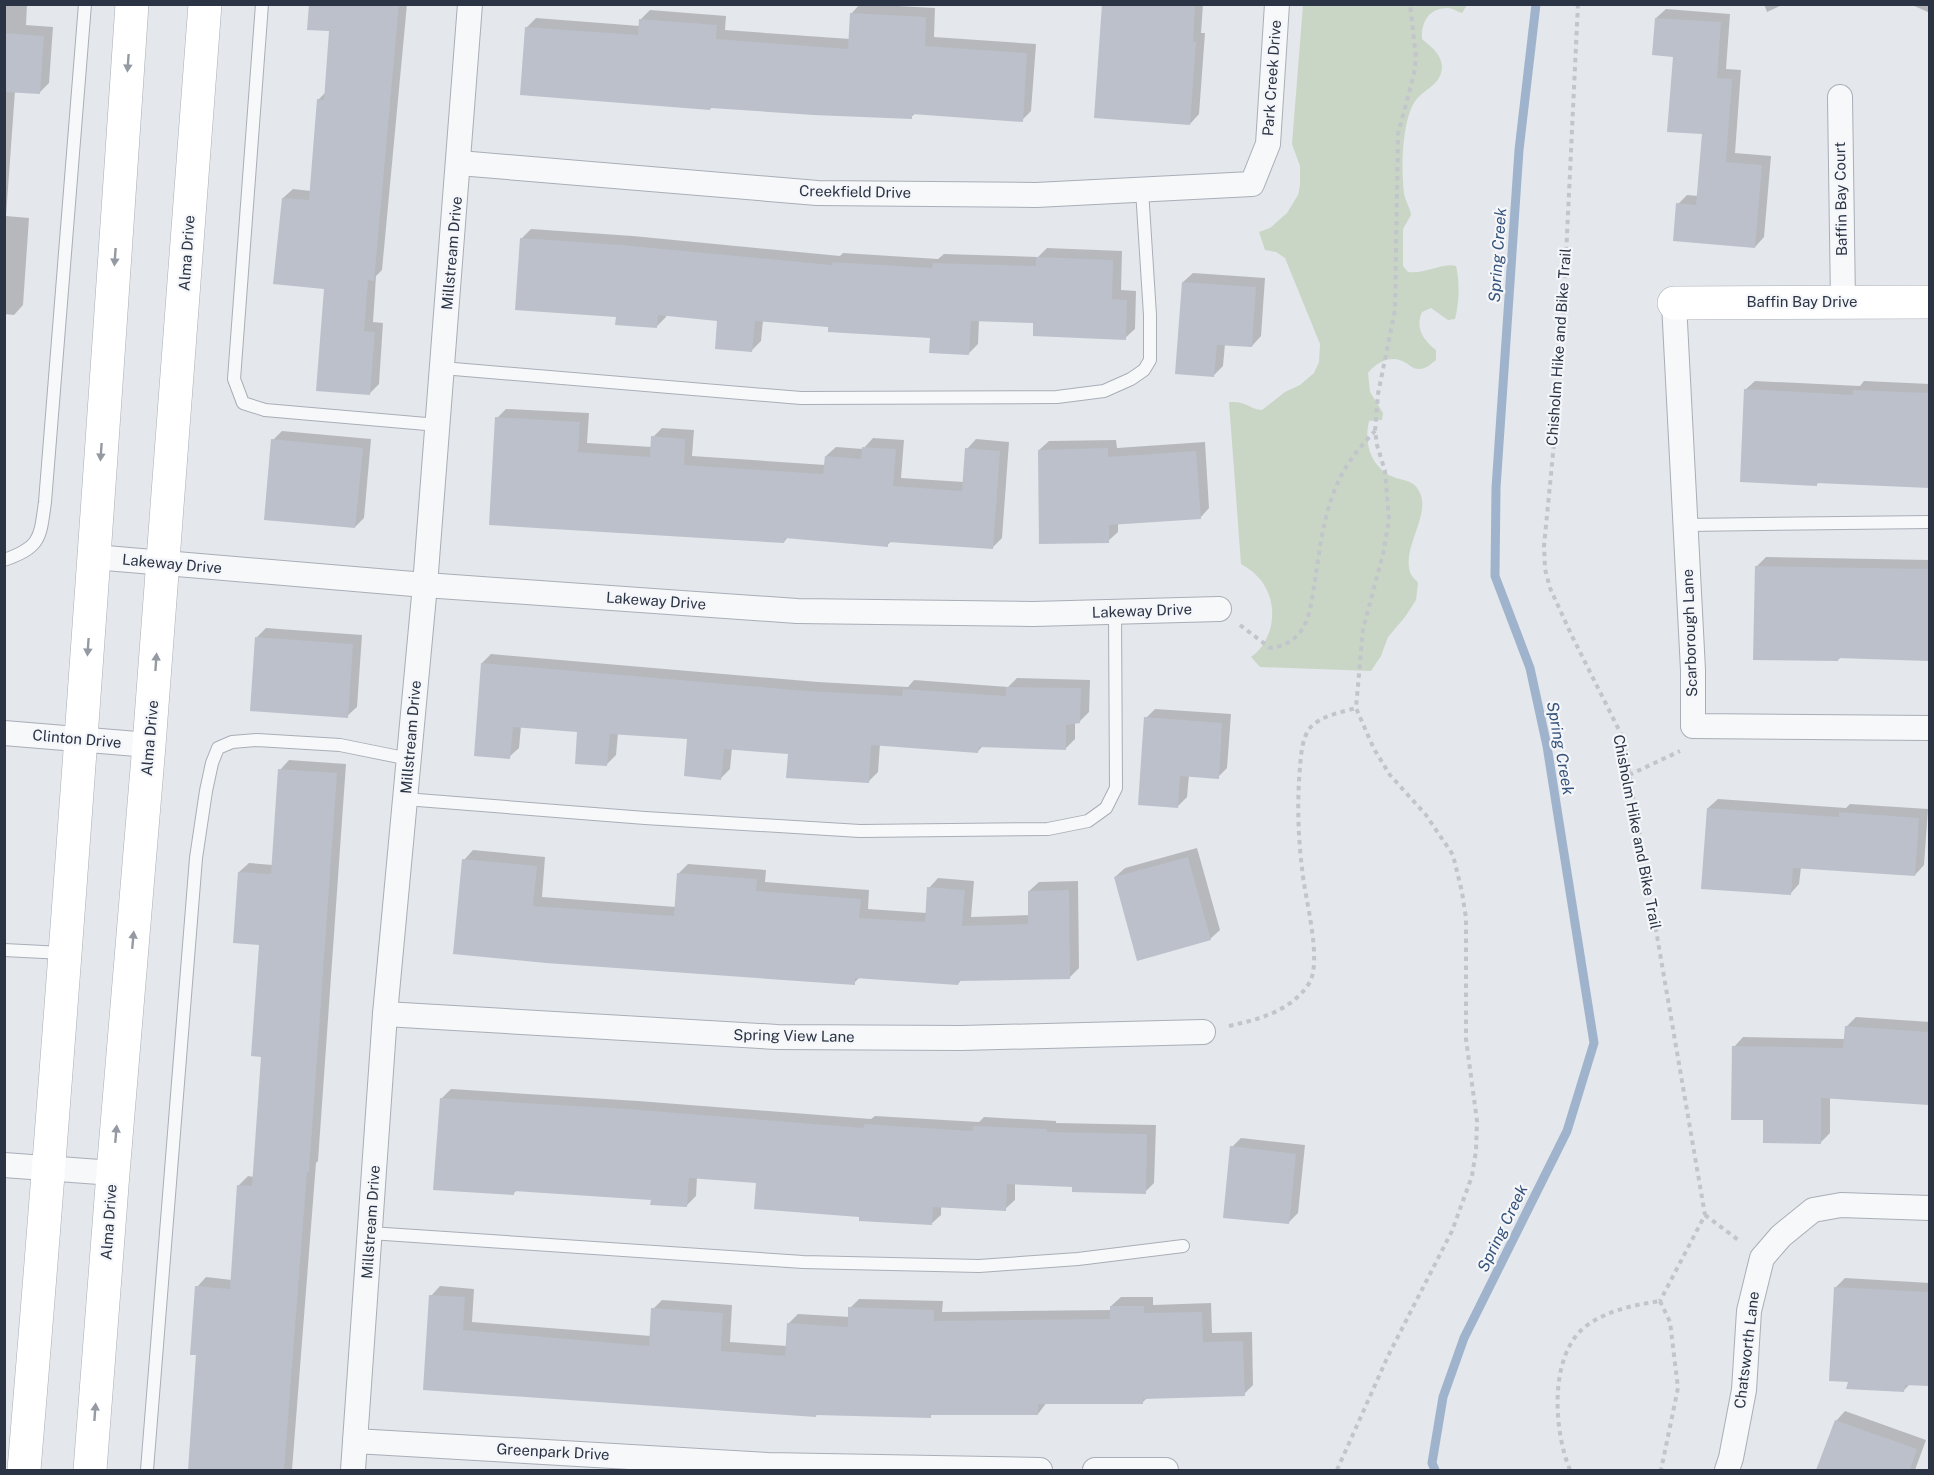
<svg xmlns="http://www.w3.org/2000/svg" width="1934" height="1475" viewBox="0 0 1934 1475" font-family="'Public Sans',sans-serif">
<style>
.green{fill:#c9d6c5}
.shadow{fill:#0003}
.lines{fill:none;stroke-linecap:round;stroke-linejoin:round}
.stream{stroke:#9fb4cc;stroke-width:9}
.building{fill:#bbc0ca}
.lane-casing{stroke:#a9aeb7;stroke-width:14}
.street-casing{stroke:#a9aeb7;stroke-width:26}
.secondary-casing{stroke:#a9aeb7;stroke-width:34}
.path{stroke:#c2c5cb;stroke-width:4;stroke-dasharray:4.5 4.5;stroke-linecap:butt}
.lane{stroke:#f7f8fa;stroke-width:12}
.street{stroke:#f7f8fa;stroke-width:24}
.secondary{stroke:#fff;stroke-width:33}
.oneway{fill:#959aa2}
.labels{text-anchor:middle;stroke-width:4.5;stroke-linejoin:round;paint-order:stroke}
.street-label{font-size:15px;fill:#2b3445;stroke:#f4f6f9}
.water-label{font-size:16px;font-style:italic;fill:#34527a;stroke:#f4f6f9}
</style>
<rect width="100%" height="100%" fill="#e4e7ec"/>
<path class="green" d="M1303 5H1467L1462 13C1458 12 1452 8 1448 8 1428 8 1421 23 1422 39 1431 47 1442 54 1442 68 1440 87 1422 89 1414 103 1402 123 1401 170 1404 193 1405 201 1410 207 1411 215L1403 229V266L1408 272C1426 274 1444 262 1456 266 1460 281 1459 304 1455 319L1448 320 1431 308 1422 312C1415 328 1423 340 1436 350V360C1431 364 1426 369 1419 369 1413 369 1411 366 1406 363 1392 354 1377 362 1368 373L1370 392 1383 413 1382 420 1369 421C1364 442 1370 465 1391 476 1401 481 1413 479 1419 491 1432 514 1402 546 1410 572 1411 576 1416 580 1418 583L1416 600 1405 617 1388 637 1381 656 1371 671 1260 667 1251 657C1276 639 1280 599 1257 576 1253 571 1247 568 1241 564L1229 402C1247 401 1247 408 1262 410L1285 392 1300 385 1314 373 1319 362 1320 344 1285 258 1276 252 1265 250 1259 232 1270 228 1287 213 1298 195 1300 185V166L1292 144Z"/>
<g class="shadow">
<polygon points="4,4 27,4 26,25 53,27 49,83 39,93 15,91 6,216 29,218 23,305 14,315 4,314"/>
<polygon points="310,4 407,4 382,270 376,276 373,322 383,323 379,384 370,393 325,288 283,198 293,189 311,191 318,100 326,92 330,30"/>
<polygon points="860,4 935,8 934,37 1036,44 1031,111 1022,120 916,113 911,117 526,28 536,18 640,26 640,20 650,10 726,16 725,30 850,39 851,14"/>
<polygon points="1132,4 1203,4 1201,33 1205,33 1199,114 1190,124"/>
<polygon points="1764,4 1784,4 1767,12"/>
<polygon points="1910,4 1930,4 1930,13"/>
<polygon points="1666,9 1730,14 1726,69 1741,70 1735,153 1771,156 1764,237 1755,247 1678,204 1687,195 1698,196 1703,133 1674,55 1656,18"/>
<polygon points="531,229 633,236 840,256 843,253 938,259 944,254 1038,257 1047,248 1122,251 1121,290 1136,291 1135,329 1125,338 1035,322 979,320 978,344 969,353 931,337 763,320 761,341 752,350 719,320 666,314 666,317 656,327 617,315 521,239"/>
<polygon points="1193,273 1265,278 1261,336 1252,346 1225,344 1223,366 1214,375 1183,282"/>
<polygon points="1755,381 1860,386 1864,381 1930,384 1930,486 1819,482 1816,485 1745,390"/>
<polygon points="506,409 589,413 587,443 652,447 653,437 662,428 694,430 692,456 825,465 826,456 836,447 863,449 873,438 904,440 901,478 964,482 967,449 976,439 1009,442 1002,538 992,548 892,541 887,545 788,537 784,542 497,418"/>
<polygon points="282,431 371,439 364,518 355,527 273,440"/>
<polygon points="1116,440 1117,448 1205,442 1209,508 1200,518 1118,523 1118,532 1108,541 1039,450 1049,441"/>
<polygon points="1766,557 1930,560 1930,659 1841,657 1838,660 1756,567"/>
<polygon points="266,628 362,635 357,707 347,716 257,637"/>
<polygon points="491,654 818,682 908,687 914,680 1008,687 1017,678 1090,680 1089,712 1079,722 1075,722 1075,739 1066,748 983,746 978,751 880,744 878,772 868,782 790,753 732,748 730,769 721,778 688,738 618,733 616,755 607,764 579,731 521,726 519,748 509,757 482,663"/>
<polygon points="1155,709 1231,714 1227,768 1218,777 1189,775 1187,797 1178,806 1146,718"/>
<polygon points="289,760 346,764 318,1161 316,1163 292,1470 189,1470 198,1354 197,1287 206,1277 232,1280 238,1186 248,1176 254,1177 262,1056 261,943 239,872 249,863 273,865 280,770"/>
<polygon points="1718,799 1846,808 1850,804 1928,809 1924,865 1915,875 1801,867 1799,884 1790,894 1708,808"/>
<polygon points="4,810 6,810 4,838"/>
<polygon points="1197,848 1220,930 1210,939 1115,877 1125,868"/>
<polygon points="473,850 545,857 542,897 676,907 678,874 688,864 766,870 765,882 869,890 868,909 927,913 929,888 938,878 974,881 971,917 1030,915 1029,891 1039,882 1078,881 1079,968 1070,977 962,979 958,984 860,977 854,983 546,962 464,860"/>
<polygon points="1856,1017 1930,1022 1930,1103 1830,1097 1830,1133 1820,1143 1765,1118 1734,1047 1743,1037 1845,1039 1846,1027"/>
<polygon points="451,1089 638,1101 871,1119 875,1116 979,1122 984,1117 1056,1121 1056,1123 1156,1125 1154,1183 1145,1192 1073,1185 1015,1183 1015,1200 1005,1209 941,1206 941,1215 931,1224 861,1215 757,1181 697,1177 696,1196 686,1206 652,1199 518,1189 513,1194 441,1099"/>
<polygon points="1241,1138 1305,1145 1298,1213 1288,1223 1232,1147"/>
<polygon points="1845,1278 1930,1283 1930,1385 1910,1384 1904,1390 1850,1381 1835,1288"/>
<polygon points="440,1286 474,1289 472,1322 651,1336 653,1309 662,1300 732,1305 730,1342 787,1346 789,1323 798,1314 850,1317 850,1308 859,1299 943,1301 942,1312 1111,1310 1111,1306 1121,1297 1153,1297 1153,1305 1211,1303 1212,1333 1252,1332 1253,1385 1244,1394 1148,1397 1142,1403 1047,1402 1038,1414 933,1414 930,1416 818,1413 816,1416 424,1389 431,1296"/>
<polygon points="1845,1411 1926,1440 1915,1470 1818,1470 1836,1421"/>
</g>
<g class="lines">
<polyline class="stream" points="1435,1470 1432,1463 1443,1397 1464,1338 1567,1131 1594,1043 1547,746 1530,668 1495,576 1496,488 1519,150 1536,4"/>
</g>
<g class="building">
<polygon points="309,4 399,4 374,281 368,280 364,331 375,332 370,395 316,391 324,289 273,284 282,198 309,200 317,99 324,100 329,31 307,30"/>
<polygon points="1102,4 1195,4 1193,42 1196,42 1190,125 1094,118"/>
<polygon points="850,13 926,17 925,46 1027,53 1023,122 912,114 912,119 814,115 711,108 710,110 520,95 525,27 638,35 639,19 717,25 716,39 848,49"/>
<polygon points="1655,18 1721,22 1717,78 1732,79 1726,162 1762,165 1755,248 1673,241 1676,203 1696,205 1702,134 1667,132 1673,57 1652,55"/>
<polygon points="4,33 44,36 40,94 4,92"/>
<polygon points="520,238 622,245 832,265 832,262 932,268 933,263 1036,266 1036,257 1113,260 1112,299 1127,300 1126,340 1033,336 1033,323 971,321 969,355 929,353 930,338 828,332 828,327 755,321 752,352 715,349 717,321 658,315 657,328 615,325 616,317 515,310"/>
<polygon points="1182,282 1256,287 1252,347 1217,345 1214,377 1175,374"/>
<polygon points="1744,389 1853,395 1853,390 1929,393 1929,488 1817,483 1817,486 1740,482"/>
<polygon points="495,417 580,422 578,452 650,457 651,436 685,439 684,465 823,474 825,456 861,459 862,447 896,449 893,486 962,491 965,448 1000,451 993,549 888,542 888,547 785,538 784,543 489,525"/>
<polygon points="271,439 363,448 355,528 264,520"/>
<polygon points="1108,448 1108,457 1196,451 1201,519 1109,525 1109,543 1039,544 1038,450"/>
<polygon points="1755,566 1929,569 1929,661 1838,658 1838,661 1753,660"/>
<polygon points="255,637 353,644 348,718 250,711"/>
<polygon points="481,663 807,691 902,696 903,689 1006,696 1006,687 1081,688 1080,723 1066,725 1066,750 979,747 978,753 871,745 869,783 786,778 788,754 724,749 721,780 684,776 687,739 610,734 607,766 575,764 577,732 513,727 510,759 474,756"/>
<polygon points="1144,717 1222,723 1219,779 1180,776 1178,808 1138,805"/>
<polygon points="278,769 337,773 309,1172 307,1172 284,1470 188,1470 196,1355 190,1355 195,1286 230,1289 237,1185 252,1186 261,1057 251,1056 259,945 233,943 238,872 271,874"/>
<polygon points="1707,808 1839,817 1839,812 1919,818 1915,876 1793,868 1791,895 1701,889"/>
<polygon points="1188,857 1211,940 1137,961 1114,877"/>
<polygon points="462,859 537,866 533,906 674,916 677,873 757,879 756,891 861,899 859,918 925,922 927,887 965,890 962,926 1028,924 1028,891 1069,890 1070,979 959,981 958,985 855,978 855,985 546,963 453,954"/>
<polygon points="1845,1026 1929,1032 1929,1105 1821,1098 1821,1144 1763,1143 1763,1120 1731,1120 1732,1046 1843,1048"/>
<polygon points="440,1098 628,1109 864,1128 864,1124 973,1131 973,1126 1047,1129 1047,1132 1147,1134 1146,1194 1072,1192 1072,1187 1007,1184 1006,1211 933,1207 932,1225 859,1221 859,1217 754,1209 756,1183 689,1178 687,1207 650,1205 651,1200 514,1191 514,1195 433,1190"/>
<polygon points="1230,1146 1296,1154 1289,1224 1223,1218"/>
<polygon points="1834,1287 1929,1292 1929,1386 1905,1385 1904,1392 1846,1389 1848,1382 1829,1381"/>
<polygon points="429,1295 465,1297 463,1330 649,1346 651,1308 723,1313 721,1351 785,1356 787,1323 848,1327 848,1307 934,1310 934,1321 1110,1319 1110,1306 1144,1306 1144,1313 1202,1312 1203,1342 1243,1341 1245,1396 1143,1399 1143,1404 1038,1404 1038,1415 931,1415 931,1418 816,1415 816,1417 423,1390"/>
<polygon points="1835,1420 1917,1449 1910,1470 1816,1470"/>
</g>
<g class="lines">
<g class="lane-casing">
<g id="lane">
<polyline points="262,4 234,379 243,403 265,410 438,425"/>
<polyline points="442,368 801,398 1057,397 1104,391 1131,379 1144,370 1150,360 1150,315 1142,190"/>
<polyline points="1685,525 1930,522"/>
<path d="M4 560C41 547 40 538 45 502L85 4"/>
<polyline points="405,799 645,818 860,831 1048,829 1088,821 1106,808 1116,788 1115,612"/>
<polyline points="4,950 63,953"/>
<polyline points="370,1233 803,1262 979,1266 1078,1259 1183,1246"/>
<polyline points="147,1470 196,858 206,791 212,763 218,748 232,742 257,740 340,745 409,759"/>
</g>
</g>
<g class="street-casing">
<g id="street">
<polyline points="1840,97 1843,302"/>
<polyline points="459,163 817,193 1036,195 1252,184 1268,144 1277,4"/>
<polyline points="1674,303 1693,670 1693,726 1930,728"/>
<polyline points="94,557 425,585 797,611 1033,614 1219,609"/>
<polyline points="4,733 149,745"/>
<polyline points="385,1014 777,1037 961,1038 1203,1032"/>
<polyline points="4,1165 113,1173"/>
<polyline points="355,1441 768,1465 1040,1470"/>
<polyline points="353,1470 385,1014 425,585 470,4"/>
<polyline points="1095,1470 1166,1470"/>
<polyline points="1727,1470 1731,1458 1744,1390 1749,1311 1762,1258 1781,1236 1813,1210 1841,1205 1930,1208"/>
</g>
</g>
<g class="secondary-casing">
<g id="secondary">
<polyline points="1674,303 1930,302"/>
<path d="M24 1470C65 982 99 493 132 4"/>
<polyline points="90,1470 113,1173 149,745 205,4"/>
</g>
</g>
<g class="path">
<polyline points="1578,4 1560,382 1544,546 1545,569 1550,588 1571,634 1623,738 1705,1215 1660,1301"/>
<path d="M1240 625 1270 648C1283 646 1293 642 1301 631 1310 619 1311 602 1314 587 1319 556 1322 522 1334 492 1343 467 1357 450 1375 431"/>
<polyline points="1629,775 1680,751"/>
<path d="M1229 1026C1259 1019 1289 1012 1308 985 1324 963 1304 896 1302 868 1298 836 1297 800 1300 767 1301 755 1302 738 1310 728 1320 716 1342 712 1356 708"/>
<polyline points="1705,1215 1741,1242"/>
<polyline points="1660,1301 1670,1322 1678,1388 1661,1470"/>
<polyline points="1337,1470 1388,1356 1452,1231 1472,1176 1476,1151 1477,1121 1466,1039 1466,918 1462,892 1453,855 1426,815 1390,775 1374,749 1356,708 1363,629 1383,554 1389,520 1385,471 1377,445 1375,431 1378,394 1395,310 1398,134 1414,74 1416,57 1410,4"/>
<path d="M1570 1470C1554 1432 1548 1355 1586 1326 1608 1310 1634 1305 1660 1301"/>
</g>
<use href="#lane" class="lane"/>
<use href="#street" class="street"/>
<use href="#secondary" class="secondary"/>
</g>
<defs><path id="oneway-solid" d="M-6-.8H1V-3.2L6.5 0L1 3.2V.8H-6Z" transform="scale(1.5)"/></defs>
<g class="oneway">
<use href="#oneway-solid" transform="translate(128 63) rotate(94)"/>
<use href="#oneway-solid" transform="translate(115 257) rotate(94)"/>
<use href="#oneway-solid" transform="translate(101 452) rotate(94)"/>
<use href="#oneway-solid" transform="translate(88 647) rotate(94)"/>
<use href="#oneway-solid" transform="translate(156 662) rotate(-86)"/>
<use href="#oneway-solid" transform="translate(133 940) rotate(-85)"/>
<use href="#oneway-solid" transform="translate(116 1134) rotate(-85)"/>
<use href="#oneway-solid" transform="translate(95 1412) rotate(-86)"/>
</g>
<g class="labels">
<g class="street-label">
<text transform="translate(1272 78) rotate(-86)" y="5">Park Creek Drive</text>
<text transform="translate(855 192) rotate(1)" y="5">Creekfield Drive</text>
<text transform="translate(1841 199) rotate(-91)" y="5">Baffin Bay Court</text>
<text transform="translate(187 253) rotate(-86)" y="5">Alma Drive</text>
<text transform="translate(452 253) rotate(-85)" y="5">Millstream Drive</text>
<text x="1802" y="307">Baffin Bay Drive</text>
<text transform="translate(1559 347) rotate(-86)" y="5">Chisholm Hike and Bike Trail</text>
<text transform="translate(172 564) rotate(5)" y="5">Lakeway Drive</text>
<text transform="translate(656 601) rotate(4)" y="5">Lakeway Drive</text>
<text transform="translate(1142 611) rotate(-2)" y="5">Lakeway Drive</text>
<text transform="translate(1690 633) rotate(-92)" y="5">Scarborough Lane</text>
<text transform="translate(411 737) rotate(-85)" y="5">Millstream Drive</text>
<text transform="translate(150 738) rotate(-85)" y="5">Alma Drive</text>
<text transform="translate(77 739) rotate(5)" y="5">Clinton Drive</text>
<text transform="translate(1637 832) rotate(79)" y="5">Chisholm Hike and Bike Trail</text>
<text transform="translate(794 1036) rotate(1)" y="5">Spring View Lane</text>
<text transform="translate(109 1222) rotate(-86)" y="5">Alma Drive</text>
<text transform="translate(371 1222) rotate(-86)" y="5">Millstream Drive</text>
<text transform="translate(1747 1350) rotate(-83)" y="5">Chatsworth Lane</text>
<text transform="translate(553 1452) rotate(3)" y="5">Greenpark Drive</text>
</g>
<g class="water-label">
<text transform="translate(1497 255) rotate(-86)" y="6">Spring Creek</text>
<text transform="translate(1561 748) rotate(80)" y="6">Spring Creek</text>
<text transform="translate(1502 1228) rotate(-64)" y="6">Spring Creek</text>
</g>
</g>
<rect width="1934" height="1475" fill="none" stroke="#2b3445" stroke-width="12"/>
</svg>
